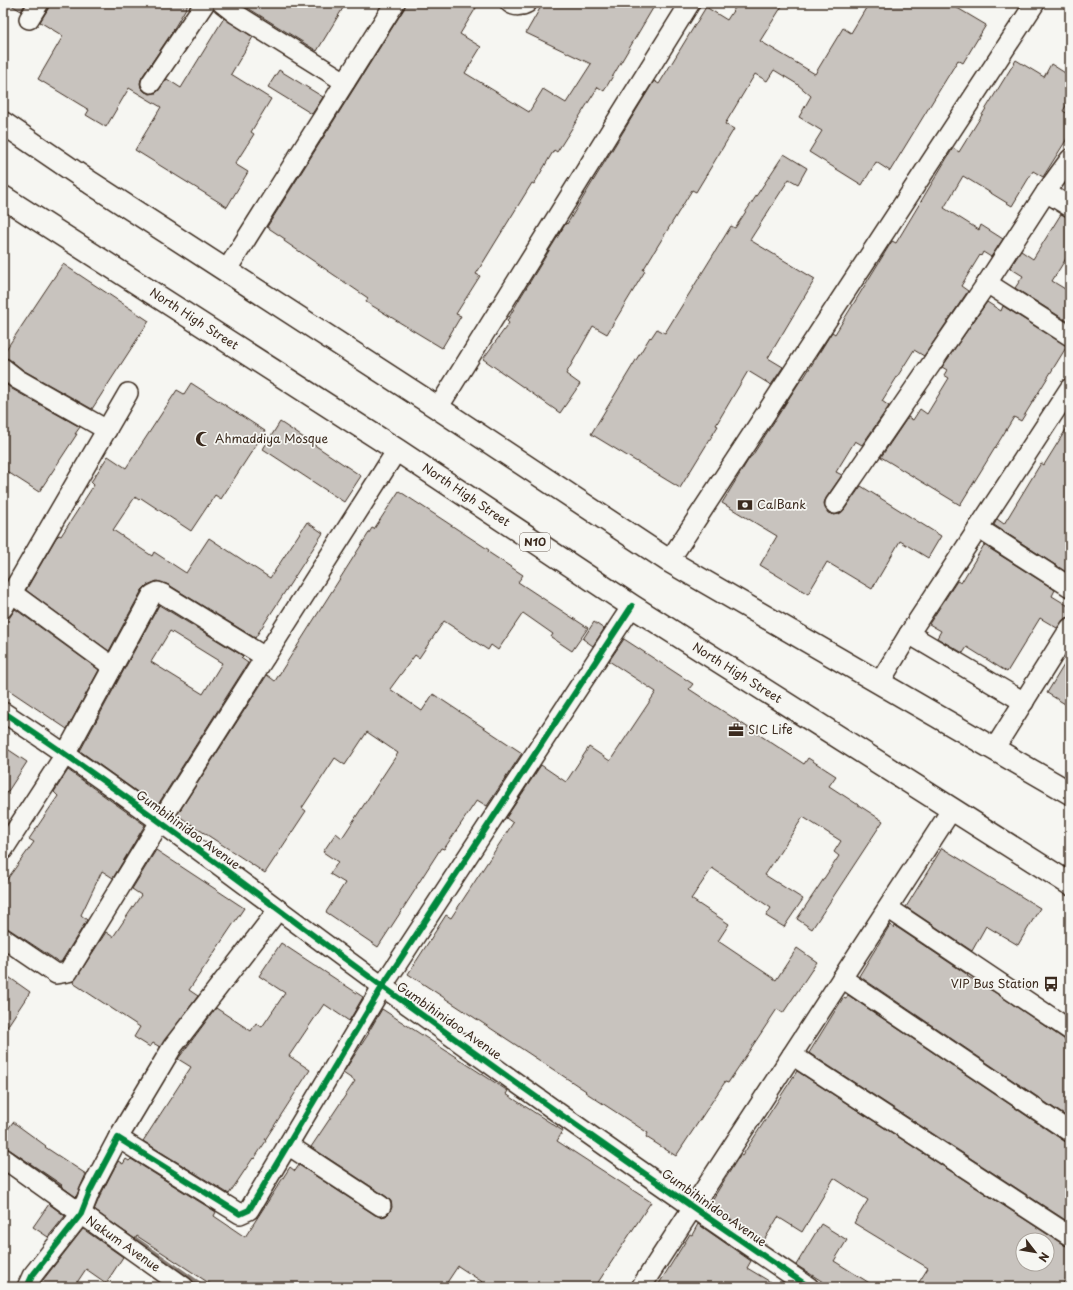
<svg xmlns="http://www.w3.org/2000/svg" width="1073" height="1290" viewBox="0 0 1073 1290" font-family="'Playpen Sans',sans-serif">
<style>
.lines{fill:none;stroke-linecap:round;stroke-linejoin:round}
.stream{stroke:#857a71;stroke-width:7}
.building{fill:#c8c3be;stroke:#3b2a1e;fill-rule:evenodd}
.street-casing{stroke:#3b2a1e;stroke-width:22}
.highway-casing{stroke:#3b2a1e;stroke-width:25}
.street{stroke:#f6f6f2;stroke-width:19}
.highway{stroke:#f6f6f2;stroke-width:22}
.cycleway-casing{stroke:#f6f6f2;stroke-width:8}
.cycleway{stroke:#00873e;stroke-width:6}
.labels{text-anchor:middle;stroke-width:3.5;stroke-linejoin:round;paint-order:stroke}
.shield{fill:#f6f6f2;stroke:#73675e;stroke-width:1}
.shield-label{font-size:11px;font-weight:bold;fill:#3b2a1e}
.street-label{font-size:12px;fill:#3b2a1e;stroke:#f6f6f2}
.poi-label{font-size:12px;fill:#3b2a1e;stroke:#f6f6f2;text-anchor:start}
</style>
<rect width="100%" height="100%" fill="#f6f6f2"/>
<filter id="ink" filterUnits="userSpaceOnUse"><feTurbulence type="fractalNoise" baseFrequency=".025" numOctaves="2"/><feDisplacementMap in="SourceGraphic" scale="8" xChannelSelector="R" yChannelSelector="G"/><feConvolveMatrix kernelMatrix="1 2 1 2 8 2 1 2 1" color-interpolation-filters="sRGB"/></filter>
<g filter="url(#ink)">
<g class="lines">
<g class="stream">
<polyline points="3,1147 74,1198"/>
<polyline points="106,1220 202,1287"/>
</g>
</g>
<g class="building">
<polygon points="8,3 26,3 21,11"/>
<polygon points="50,3 189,3 169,37 142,77 140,83 141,88 145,92 150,94 156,93 167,79 181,88 224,18 253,37 231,74 271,99 251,132 254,134 235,164 248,172 227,207 135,150 161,107 129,88 106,127 86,115 89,110 38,79 63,36 40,22 48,9"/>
<polygon points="240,3 346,3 317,51"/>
<polygon points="406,3 479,3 460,34 481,47 465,73 529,112 543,89 566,103 591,64 526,33 543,3 656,3 604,91 598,87 557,152 554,150 534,184 532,183 476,274 480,276 456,314 461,316 442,348 366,302 368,298 284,241 285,239 267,227 404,9"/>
<polygon points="738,3 784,3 760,41 815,74 843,28 851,33 869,3 949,3 986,25 963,63 958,60 890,171 876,162 862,185 809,152 822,131 799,117 811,96 797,84 774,70 767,81 755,74 725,124 734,129 696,192 692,190 643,270 645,271 607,334 593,326 566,374 580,384 560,413 483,359 509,323 507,321 520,298 566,223 567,224 654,81 659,84 706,7 727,20"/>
<polygon points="1016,60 1044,77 1051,64 1070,76 1070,99 1063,111 1070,115 1070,134 1043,177 1033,171 1012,206 963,176 944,208 979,230 981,225 1003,239 991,257 983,252 981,256 980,255 961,286 968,291 924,356 914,350 882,401 889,406 862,445 855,441 836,472 842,475 826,498 824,503 825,508 828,513 834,515 839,514 844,510 861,486 941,536 928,558 900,541 872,589 827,562 808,594 760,565 777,536 722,503 750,457 752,456 802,378 803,379 832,332 835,334 892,241 896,243 953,148 959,152"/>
<polygon points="279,70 323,97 312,114 268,87"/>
<polygon points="784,154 807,168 798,184 789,179 750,240 815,279 768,358 783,367 771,385 748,371 716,425 718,426 680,488 591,434 650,337 651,338 657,329 665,333 731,226 735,228"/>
<polygon points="1061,214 1070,218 1070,252 1052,281 1070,292 1070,323 1015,288 1023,276 1010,268 1021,251 1033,259"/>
<polygon points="63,264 149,321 92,409 23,370 9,359 3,357 3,354"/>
<polygon points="987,302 1001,311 1003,306 1067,346 1021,421 1014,417 960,505 881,457 908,417 913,420 920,409 927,414 949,378 944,375 947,370 942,367"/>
<polygon points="3,382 12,389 80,427 75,434 77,434 39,492 3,469"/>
<polygon points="191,383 265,431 221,499 215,495 191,531 141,498 139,500 135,497 113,530 152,556 154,552 186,573 209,538 270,578 307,522 323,533 255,638 169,585 157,581 147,585 142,590 109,651 26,590 56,538 59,535 61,536 94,485 91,482 108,456 126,468 177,390 184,394"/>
<polygon points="280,422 361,476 344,502 263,449"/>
<polygon points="1070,423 1070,566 1066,572 994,525 997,519 1004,524 1041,463 1044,465"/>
<polygon points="399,491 489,550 488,552 523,575 518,582 588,628 572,651 551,637 553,634 523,613 498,650 491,645 488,650 444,621 419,658 415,655 390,689 422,711 433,694 522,753 487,806 477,800 444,849 441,848 416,887 417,887 378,947 326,912 345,883 330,874 338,862 323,852 336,833 342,838 398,753 367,732 345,765 335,758 302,808 306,811 265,873 177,815 267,675 275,681 372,528 374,529"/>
<polygon points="984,545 1055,590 1052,596 1070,607 1070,617 1065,618 1057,628 1040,618 1007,672 967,647 963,653 937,638 941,631 929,624 957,581 961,583"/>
<path d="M159 605 243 656 241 658 248 663 157 806 80 751ZM170 631 222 663 203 694 151 662Z"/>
<polygon points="15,609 99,670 67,729 3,686 3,628"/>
<polygon points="594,622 604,629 593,646 583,639"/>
<polygon points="624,639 693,684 689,689 804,764 808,758 836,776 829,786 883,821 812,929 797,919 839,856 834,852 841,841 803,817 765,875 803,899 784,927 766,916 771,908 712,868 691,899 729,924 718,941 776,980 797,948 817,962 783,1013 777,1009 728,1083 725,1082 676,1156 646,1137 648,1133 585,1092 586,1091 408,974 446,915 451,918 513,823 506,818 541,765 566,782 589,747 610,761 656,692 609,661"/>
<polygon points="1070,655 1070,707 1047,693"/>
<polygon points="3,746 27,762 3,799"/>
<polygon points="68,770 145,825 113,878 102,871 81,915 87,920 61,962 59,962 9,929 3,927 3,885 34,842 29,839 58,796 54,792"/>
<polygon points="942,848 1040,908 1018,945 986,926 972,951 906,907"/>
<polygon points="156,850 244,908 189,990 198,996 160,1047 153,1043 150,1047 134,1037 140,1027 73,983 106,932 113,937 141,895 132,889"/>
<polygon points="890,925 894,928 895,926 968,975 967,976 996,993 1064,1039 1070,1041 1070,1119 859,976"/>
<polygon points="281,943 363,997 349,1021 324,1004 289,1056 310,1070 265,1140 266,1141 254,1159 253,1158 229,1194 143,1141 191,1067 178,1059 216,1008 251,1031 256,1023 262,1027 285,993 259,976"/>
<polygon points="3,973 30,992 3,1033"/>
<polygon points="848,995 1064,1141 1070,1143 1070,1223 809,1053 843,998 846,999"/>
<polygon points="382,1009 508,1091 506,1094 563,1131 557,1141 651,1202 595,1287 490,1287 458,1266 444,1287 215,1287 137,1236 135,1239 94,1210 100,1196 118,1161 123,1164 126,1159 129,1161 131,1159 216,1212 214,1216 245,1237 290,1167 295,1171 299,1165 375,1215 381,1217 386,1216 390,1212 392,1207 391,1201 387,1197 311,1147 355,1081 343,1073 369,1033 368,1033"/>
<path d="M797 1071 1064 1245 1070 1247V1273L1061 1287H916L928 1268 854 1223 868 1200 834 1178 802 1232 778 1217 763 1242 709 1205 740 1155 742 1156ZM1023 1240H1047V1264H1023Z"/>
<polygon points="13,1122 46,1146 45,1147 86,1174 76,1197 61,1186 62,1185 3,1145 3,1136"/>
<polygon points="49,1204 65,1216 48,1237 33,1227"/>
<polygon points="698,1224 751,1261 747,1268 779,1287 657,1287 690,1234 692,1235"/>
<polygon points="821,1224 847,1240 834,1261 876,1287 831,1287 796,1265"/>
<polygon points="83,1229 123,1257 106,1283 86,1269 74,1287 39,1287 43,1280"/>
</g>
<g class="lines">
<g class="street-casing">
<g id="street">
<polyline points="222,3 236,14 345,82"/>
<path d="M510 3C515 7 522 6 527 3"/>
<polyline points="29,19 39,3"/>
<polyline points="151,83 205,3"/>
<polyline points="1046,192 1070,207"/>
<polyline points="226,271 395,3"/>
<polyline points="987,283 1070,336"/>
<polyline points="3,368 17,379 107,430"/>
<polyline points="438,408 690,3"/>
<polyline points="835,504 987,283 1046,192 1070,159"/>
<polyline points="978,528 1070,587"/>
<polyline points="669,561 1035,3"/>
<polyline points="12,593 113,667"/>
<polyline points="3,608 128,393"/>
<polyline points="880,682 909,634"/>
<polyline points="1024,702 909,634 1070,388"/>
<path d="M3 712C133 798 256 894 382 986 522 1088 665 1189 809 1287"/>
<polyline points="994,749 1070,628"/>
<polyline points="3,850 66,753 152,595 158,592 163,594 265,657"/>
<polyline points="888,908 1070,1030"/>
<polyline points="3,938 56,974 68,972 160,822 397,450"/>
<polyline points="842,978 1070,1132"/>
<polyline points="792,1055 1070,1236"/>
<polyline points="118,1138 173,1046 278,910"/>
<polyline points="288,1145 381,1206"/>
<polyline points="3,1158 184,1287"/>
<polyline points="27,1287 32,1276 81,1214 90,1191 118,1138 240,1214 249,1210 382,987 632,606"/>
<polyline points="641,1287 952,809"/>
</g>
</g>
<g class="highway-casing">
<g id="highway">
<polyline points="3,123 91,183 438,408 669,561 1070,793"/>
<polyline points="3,197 397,450 632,606 1070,884"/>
</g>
</g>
<use href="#street" class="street"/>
<use href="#highway" class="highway"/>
<g class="cycleway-casing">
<g id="cycleway">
<path d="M3 712C133 798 256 894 382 986 522 1088 665 1189 809 1287"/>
<polyline points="27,1287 32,1276 81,1214 90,1191 118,1138 240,1214 249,1210 382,987 632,606"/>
</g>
</g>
<use href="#cycleway" class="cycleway"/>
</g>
</g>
<defs>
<g id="mosque-bare" transform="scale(1.2)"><path d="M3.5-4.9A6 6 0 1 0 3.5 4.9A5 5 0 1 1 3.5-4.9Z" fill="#3b2a1e" stroke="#f6f6f2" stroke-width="2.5" paint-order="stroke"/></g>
<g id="bank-bare" transform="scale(1.2)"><path d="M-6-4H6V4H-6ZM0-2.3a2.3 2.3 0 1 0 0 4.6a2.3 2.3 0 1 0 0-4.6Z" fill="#3b2a1e" stroke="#f6f6f2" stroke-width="2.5" paint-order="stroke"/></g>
<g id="office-bare" transform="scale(1.2)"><path d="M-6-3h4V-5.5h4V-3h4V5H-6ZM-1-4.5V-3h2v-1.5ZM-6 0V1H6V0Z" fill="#3b2a1e" stroke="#f6f6f2" stroke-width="2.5" paint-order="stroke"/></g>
<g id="bus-bare" transform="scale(1.2)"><path d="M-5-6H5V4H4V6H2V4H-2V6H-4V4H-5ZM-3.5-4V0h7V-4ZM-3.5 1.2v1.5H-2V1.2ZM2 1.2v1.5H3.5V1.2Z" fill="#3b2a1e" stroke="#f6f6f2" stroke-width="2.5" paint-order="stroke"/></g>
</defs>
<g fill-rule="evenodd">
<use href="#mosque-bare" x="203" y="439"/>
<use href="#bank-bare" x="745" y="505"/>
<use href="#office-bare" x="736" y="730"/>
<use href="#bus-bare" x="1051" y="984"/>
</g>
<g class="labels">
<rect class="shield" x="520" y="533" width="30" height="18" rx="3"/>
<g class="shield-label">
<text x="535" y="546">N10</text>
</g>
<g class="street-label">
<text transform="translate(194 319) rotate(33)" y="4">North High Street</text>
<text transform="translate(466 495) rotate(34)" y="4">North High Street</text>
<text transform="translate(737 673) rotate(32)" y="4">North High Street</text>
<text transform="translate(188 830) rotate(36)" y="4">Gumbihinidoo Avenue</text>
<text transform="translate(449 1021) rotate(35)" y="4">Gumbihinidoo Avenue</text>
<text transform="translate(714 1208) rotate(35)" y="4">Gumbihinidoo Avenue</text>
<text transform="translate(123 1244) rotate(35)" y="4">Nakum Avenue</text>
</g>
<g class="poi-label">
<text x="215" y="443">Ahmaddiya Mosque</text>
<text x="757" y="509">CalBank</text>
<text x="748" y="734">SIC Life</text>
<text x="1039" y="988" text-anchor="end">VIP Bus Station</text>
</g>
</g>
<rect width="1073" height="1290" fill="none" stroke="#f6f6f2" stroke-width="16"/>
<rect x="8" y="8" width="1057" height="1274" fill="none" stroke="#3b2a1e" stroke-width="1.5" filter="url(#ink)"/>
<g transform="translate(1035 1252) rotate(121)"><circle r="19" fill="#f6f6f2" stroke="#aba49d"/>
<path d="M0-3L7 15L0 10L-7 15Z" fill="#3b2a1e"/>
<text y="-6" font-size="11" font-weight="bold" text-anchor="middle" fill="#3b2a1e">N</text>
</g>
</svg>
